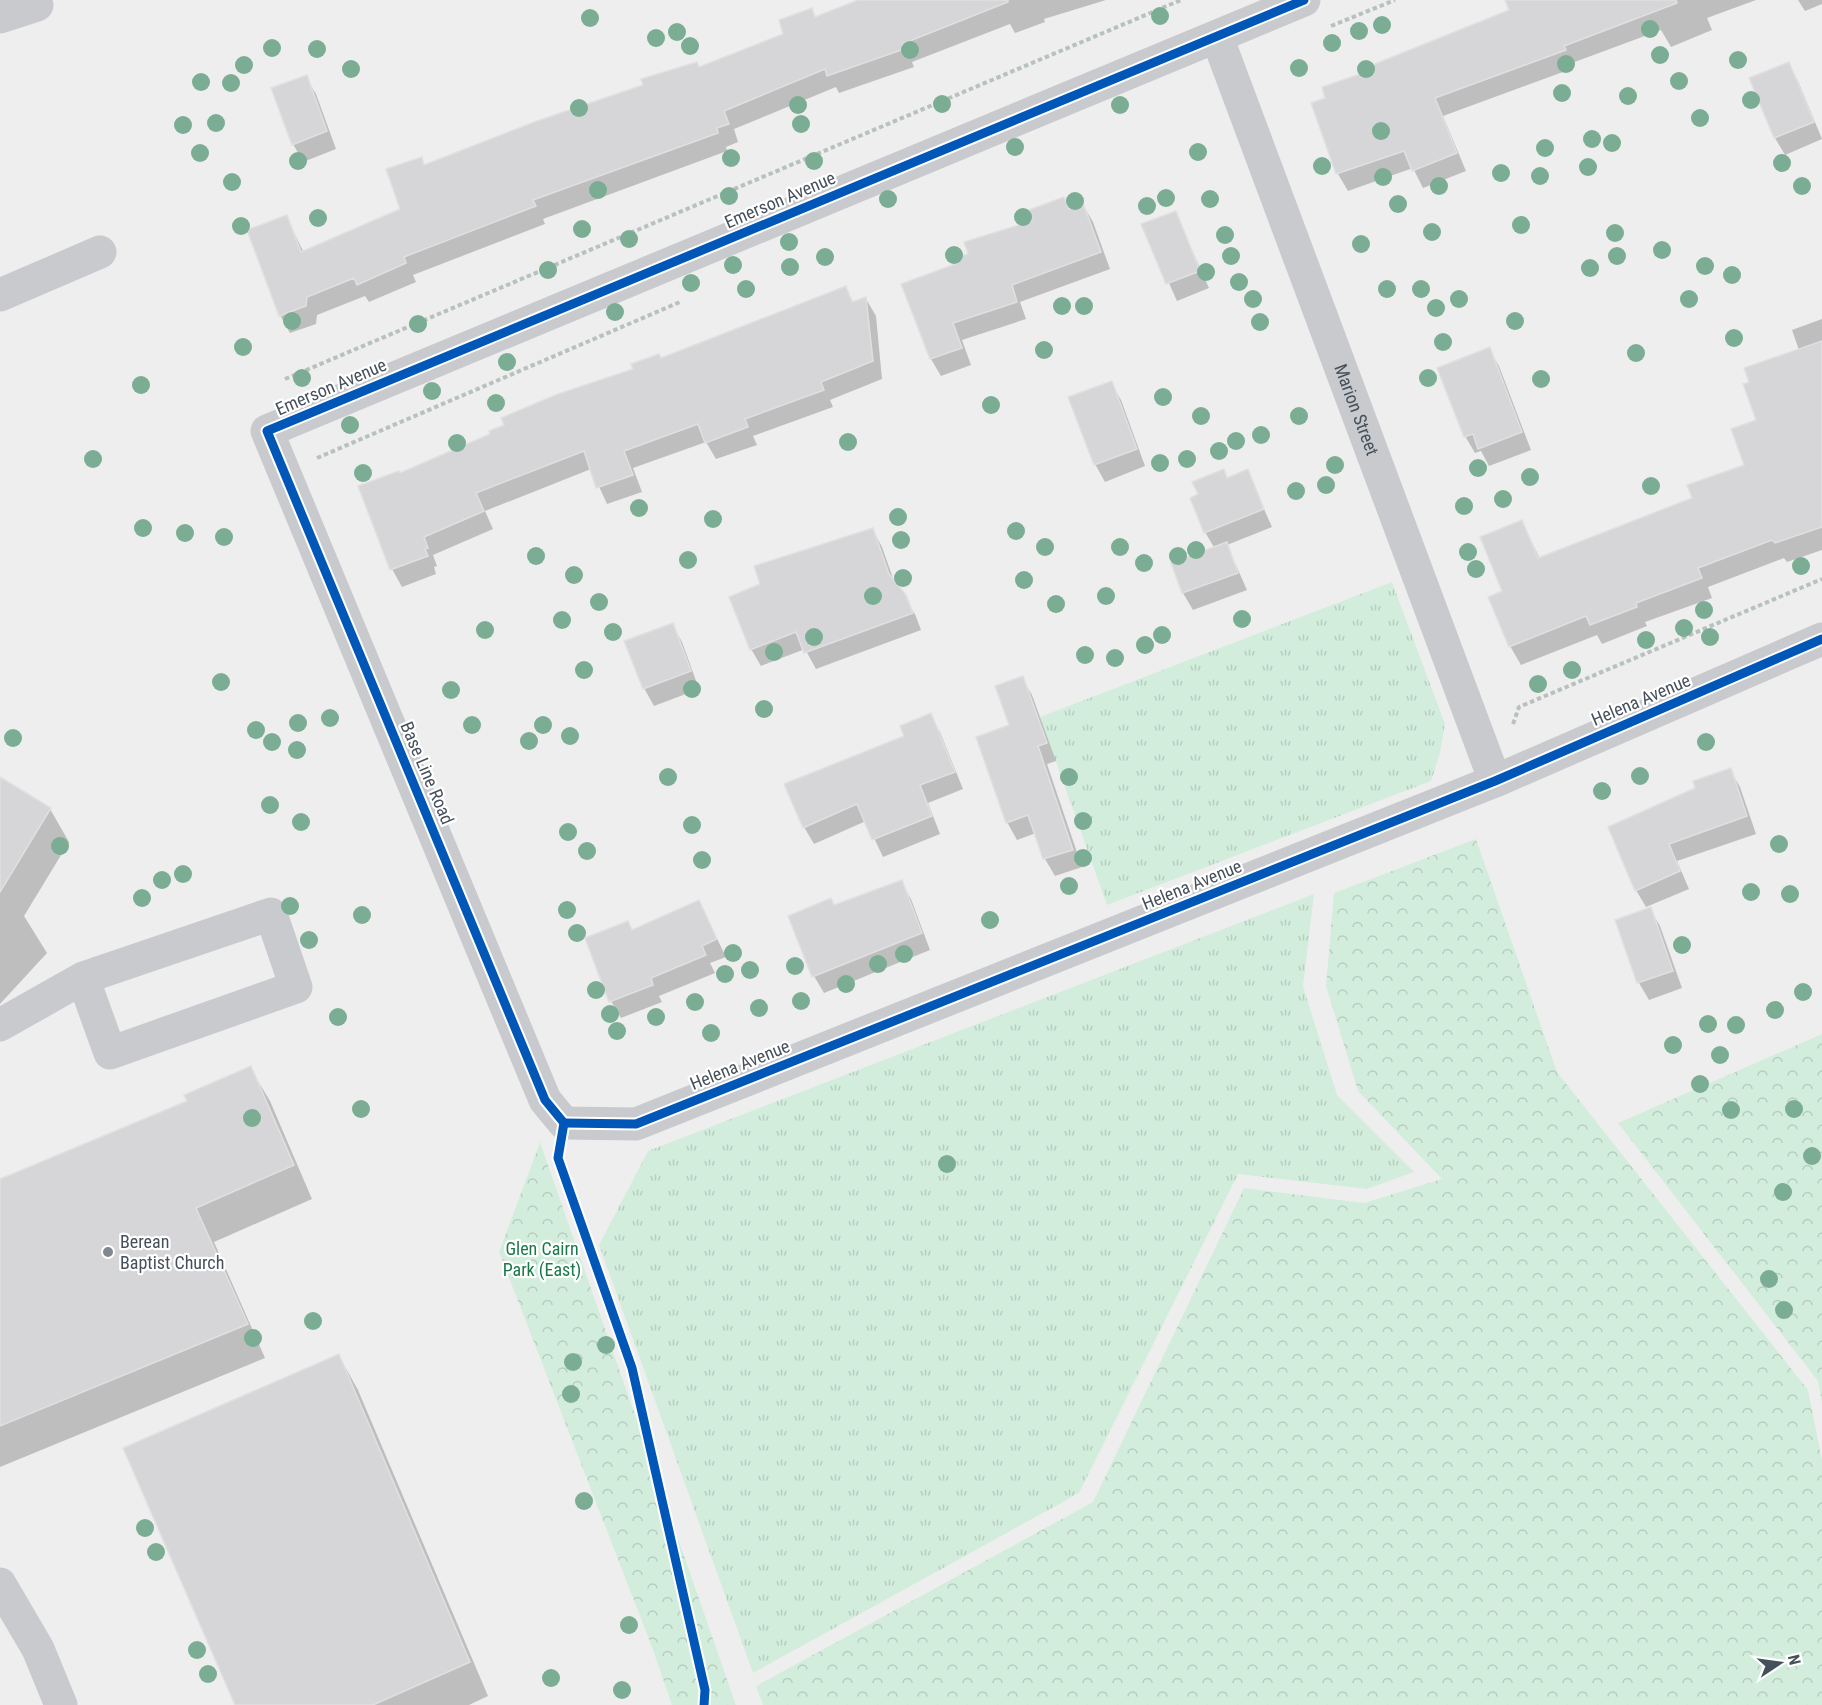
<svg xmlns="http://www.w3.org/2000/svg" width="1822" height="1705" viewBox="0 0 1822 1705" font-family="'Roboto Condensed',sans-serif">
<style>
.grass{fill:url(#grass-tufts)}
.forest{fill:url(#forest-crowns)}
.shadow{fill:#0003}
.building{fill:#d6d6d8;stroke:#e0e0e1;stroke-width:1.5}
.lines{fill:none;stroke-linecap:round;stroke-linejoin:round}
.path{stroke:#b7c2be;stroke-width:4;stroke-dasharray:4.5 3;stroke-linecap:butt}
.minor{stroke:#c8cacd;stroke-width:33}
.cycleway-casing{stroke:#fff;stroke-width:13}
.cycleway{stroke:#0057b8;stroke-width:9}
.tree{fill:#7aad93}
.poi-dot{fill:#81878e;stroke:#fff;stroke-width:2}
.labels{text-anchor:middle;stroke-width:4.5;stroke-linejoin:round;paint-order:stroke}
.street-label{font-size:18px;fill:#46505a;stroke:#fff}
.poi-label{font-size:18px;fill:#46505a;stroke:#fff;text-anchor:start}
.park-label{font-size:18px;fill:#1a7849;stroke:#fff}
</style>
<defs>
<pattern id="grass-tufts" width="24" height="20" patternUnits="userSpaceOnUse" patternTransform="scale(1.5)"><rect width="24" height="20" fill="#d3eddd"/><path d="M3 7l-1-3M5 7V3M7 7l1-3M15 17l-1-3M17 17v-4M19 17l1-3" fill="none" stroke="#b6cdc0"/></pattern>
<pattern id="forest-crowns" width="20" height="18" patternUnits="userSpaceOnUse" patternTransform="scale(1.5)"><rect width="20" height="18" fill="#d3eddd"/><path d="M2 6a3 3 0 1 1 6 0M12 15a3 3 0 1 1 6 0" fill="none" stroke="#b6cdc0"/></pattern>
</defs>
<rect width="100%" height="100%" fill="#efeeee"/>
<g class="grass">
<polygon points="1392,582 1445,724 1440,753 1431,781 1107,905 1040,717"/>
<polygon points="1314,894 1303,986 1337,1095 1414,1172 1367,1189 1238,1174 1079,1493 753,1673 599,1245 648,1151"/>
</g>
<g class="forest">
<polygon points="1476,839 1557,1072 1808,1390 1822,1460 1822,1705 763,1705 756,1686 1093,1502 1244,1188 1364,1203 1442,1179 1358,1091 1326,986 1334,893"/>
<polygon points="1822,1034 1822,1403 1818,1381 1618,1123"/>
<polygon points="540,1142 736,1705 672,1705 652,1647 499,1252"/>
</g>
<g class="shadow">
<polygon points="862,0 1106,0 1044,19 1045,22 1015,33 1010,24 912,62 914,67 839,93 836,87 734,129 738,142 726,147 727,151 543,219 545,224 413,275 416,282 369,302 365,296 317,315 316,324 290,333 280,315 286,216 304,253 402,210 421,159 425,166 699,69 785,35 815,18"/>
<polygon points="1506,0 1756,0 1707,18 1712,30 1671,47 1661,30 1572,63 1574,68 1443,116 1466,171 1423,188 1413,168 1348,191 1338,174 1313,104 1327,99 1374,70 1511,10"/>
<polygon points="1798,0 1822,0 1822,4 1805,11"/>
<polygon points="1789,64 1798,81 1822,139 1785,155 1775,138"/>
<polygon points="306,77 316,94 336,149 303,162 293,144"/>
<polygon points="1063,199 1070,210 1083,205 1093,222 1110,269 1020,302 1026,319 962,340 971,365 941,376 931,359 903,285 960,264 969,255 1034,222"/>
<polygon points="1175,212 1209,288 1177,301 1143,225"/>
<polygon points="845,288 854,303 866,299 876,316 882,379 830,400 833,407 753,436 757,445 716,459 706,442 633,468 642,492 607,504 591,469 485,511 493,529 433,555 437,566 434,567 436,574 402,587 392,569 360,487 400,475 661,359"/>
<polygon points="1822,319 1822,550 1787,562 1784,558 1708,587 1712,598 1645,622 1647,626 1602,644 1597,635 1521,665 1510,646 1504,592 1522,521 1540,559 1694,498 1746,466 1758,421 1799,350 1792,330"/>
<polygon points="1489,349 1499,366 1531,450 1489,466 1481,451 1475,453 1465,436"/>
<polygon points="1111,383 1121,400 1145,466 1105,482 1095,464"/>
<polygon points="1223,471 1228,479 1247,471 1272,527 1227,545 1247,590 1193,610 1183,593 1173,564 1215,549 1205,532 1200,495"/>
<polygon points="873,530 882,547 895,584 915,614 921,630 816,669 805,649 761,666 751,649 762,585"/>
<polygon points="672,624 682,642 699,689 654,706 644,688"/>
<polygon points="1022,678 1032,695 1056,761 1047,764 1082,867 1055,876 1045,859 1036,833 1017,840 1007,822 1011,726"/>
<polygon points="930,715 940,732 963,789 928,803 940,834 883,857 866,821 814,844 804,827"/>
<polygon points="1730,770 1740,787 1756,834 1677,861 1689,889 1646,907 1636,890 1697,789"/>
<polygon points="0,778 50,809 69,842 24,916 47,953 0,1004"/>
<polygon points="901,882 911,899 930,950 824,993 814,976 834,907"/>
<polygon points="699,902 726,957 710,963 715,973 659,996 662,1002 621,1018 611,1001 628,923 633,932"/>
<polygon points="1650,909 1660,926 1682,988 1649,1000 1639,983 1617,921"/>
<polygon points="250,1068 270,1101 312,1199 214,1242 265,1358 0,1467 0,1181 189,1102"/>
<polygon points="339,1356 358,1390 488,1696 469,1705 237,1705"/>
</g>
<g class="building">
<polygon points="858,0 1008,0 1008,2 902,44 904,49 827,76 825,69 724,111 729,124 717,128 718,133 533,200 536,206 404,257 406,263 357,285 354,278 307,297 306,306 279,316 247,230 287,215 301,252 400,209 386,169 422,157 424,165 537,121 643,85 641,79 697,62 699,67 783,34 779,20 812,8 815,17"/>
<polygon points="1505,0 1676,0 1677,3 1564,46 1566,50 1435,98 1457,153 1412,171 1404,151 1336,174 1311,103 1325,98 1322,87 1372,70 1370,66 1509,10"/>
<polygon points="1789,62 1814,122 1774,138 1749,78"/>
<polygon points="307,75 327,131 292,145 271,88"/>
<polygon points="1064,197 1069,209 1083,203 1101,252 1012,285 1017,302 953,323 962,348 930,359 901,284 958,263 956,257 968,254 964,242 1032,221 1029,210"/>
<polygon points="1176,211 1200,271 1166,284 1141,224"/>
<polygon points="846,286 852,302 866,297 873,361 821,382 824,390 745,419 748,427 705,443 698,424 624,451 633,475 596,488 584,451 476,493 484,511 424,537 428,548 425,549 428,556 390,570 358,486 399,471 400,473 490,434 489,431 504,425 501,418 558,394 633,369 631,364 659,354 661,358"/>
<polygon points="1822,341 1822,527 1775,543 1772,540 1698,568 1702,578 1636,603 1637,607 1590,625 1586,616 1509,647 1488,597 1502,591 1480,537 1522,520 1538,558 1692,498 1687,485 1744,465 1731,429 1756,420 1743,384 1749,382 1744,368"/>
<polygon points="1490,347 1522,432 1478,449 1473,434 1464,437 1437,368"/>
<polygon points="1112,381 1137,449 1094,465 1068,397"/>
<polygon points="1224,469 1227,478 1248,469 1264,509 1204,533 1190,498 1198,494 1192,482"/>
<polygon points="873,528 889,574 906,595 913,613 804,653 796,632 750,650 729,597 760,584 754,566"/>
<polygon points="1227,542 1238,573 1182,593 1171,563"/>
<polygon points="673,623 691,671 643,689 624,641"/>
<polygon points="1023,676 1047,743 1038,746 1073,850 1043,859 1028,815 1006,823 976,737 1009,725 995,686"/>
<polygon points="931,713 955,772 920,785 932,816 872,840 857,804 803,828 784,784 904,736 900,726"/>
<polygon points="1731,768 1747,816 1669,844 1680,871 1635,891 1608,827 1695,788 1693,781"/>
<polygon points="0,777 51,808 0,892"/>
<polygon points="902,880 922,933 812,977 788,916 831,898 834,905"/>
<polygon points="699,900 717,939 702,946 706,955 651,978 653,985 609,1002 585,938 628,921 632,930"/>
<polygon points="1651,907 1673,971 1637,983 1615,920"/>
<polygon points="251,1066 294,1165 196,1208 248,1324 0,1426 0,1179 187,1101 184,1095"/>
<polygon points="339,1354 470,1662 373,1705 235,1705 123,1448"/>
</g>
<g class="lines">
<g class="path">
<polyline points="1331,26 1395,0"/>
<polyline points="285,379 1181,0"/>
<polyline points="317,458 680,302"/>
<polyline points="1513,724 1519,707 1822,579"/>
</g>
<g class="minor">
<polyline points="1304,0 267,431 545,1100 564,1123 636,1124 1495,781 1822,639"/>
<polyline points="0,17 37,5 35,0"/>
<path id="s1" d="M1217 37 1495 781"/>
<polyline points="0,295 100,252"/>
<polyline points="0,1025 83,978 271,914 296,987 110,1053 83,978"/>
<polyline points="0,1584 38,1649 61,1705"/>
</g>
<g class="cycleway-casing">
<g id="cycleway">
<polyline points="564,1123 545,1100 267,431 1304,0"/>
<polyline points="564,1123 636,1124 1495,781 1822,639"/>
<polyline points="564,1123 558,1158 632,1368 705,1690 704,1705"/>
</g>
</g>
<use href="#cycleway" class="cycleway"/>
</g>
<g class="tree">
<circle cx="1160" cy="16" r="9"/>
<circle cx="590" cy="18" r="9"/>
<circle cx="1382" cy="25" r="9"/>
<circle cx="1650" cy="29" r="9"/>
<circle cx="1359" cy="31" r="9"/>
<circle cx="677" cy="32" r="9"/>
<circle cx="656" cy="38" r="9"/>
<circle cx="1332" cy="43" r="9"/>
<circle cx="690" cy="46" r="9"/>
<circle cx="272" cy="48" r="9"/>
<circle cx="317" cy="49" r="9"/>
<circle cx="910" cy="50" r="9"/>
<circle cx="1660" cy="55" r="9"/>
<circle cx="1738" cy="60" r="9"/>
<circle cx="1566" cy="64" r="9"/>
<circle cx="244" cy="65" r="9"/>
<circle cx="1299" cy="68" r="9"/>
<circle cx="351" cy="69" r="9"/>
<circle cx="1366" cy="69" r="9"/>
<circle cx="1679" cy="81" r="9"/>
<circle cx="201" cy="82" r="9"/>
<circle cx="231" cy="83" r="9"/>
<circle cx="1562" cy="93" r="9"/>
<circle cx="1628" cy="96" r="9"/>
<circle cx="1751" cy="100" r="9"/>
<circle cx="942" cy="104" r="9"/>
<circle cx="798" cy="105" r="9"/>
<circle cx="1120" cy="105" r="9"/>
<circle cx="579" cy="108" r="9"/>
<circle cx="1700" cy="118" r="9"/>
<circle cx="216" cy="123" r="9"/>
<circle cx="801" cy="124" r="9"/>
<circle cx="183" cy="125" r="9"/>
<circle cx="1381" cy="131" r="9"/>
<circle cx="1592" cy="139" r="9"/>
<circle cx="1612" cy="143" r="9"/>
<circle cx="1015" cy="147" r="9"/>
<circle cx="1545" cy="148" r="9"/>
<circle cx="1198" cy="152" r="9"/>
<circle cx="200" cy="153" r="9"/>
<circle cx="731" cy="158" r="9"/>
<circle cx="298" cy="161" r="9"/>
<circle cx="814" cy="161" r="9"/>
<circle cx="1782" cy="163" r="9"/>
<circle cx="1322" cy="166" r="9"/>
<circle cx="1588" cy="167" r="9"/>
<circle cx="1501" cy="173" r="9"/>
<circle cx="1540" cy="176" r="9"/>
<circle cx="1383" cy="177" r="9"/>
<circle cx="232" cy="182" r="9"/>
<circle cx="1439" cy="186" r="9"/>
<circle cx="1802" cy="186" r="9"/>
<circle cx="598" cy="190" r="9"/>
<circle cx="729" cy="196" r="9"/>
<circle cx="1166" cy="198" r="9"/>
<circle cx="888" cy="199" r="9"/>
<circle cx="1210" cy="199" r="9"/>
<circle cx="1075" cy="201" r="9"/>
<circle cx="1398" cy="204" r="9"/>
<circle cx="1147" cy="206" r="9"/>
<circle cx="1023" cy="217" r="9"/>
<circle cx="318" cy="218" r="9"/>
<circle cx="1521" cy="225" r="9"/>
<circle cx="241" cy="226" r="9"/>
<circle cx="582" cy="229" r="9"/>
<circle cx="1432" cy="232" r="9"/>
<circle cx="1615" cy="233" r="9"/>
<circle cx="1225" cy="235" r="9"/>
<circle cx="629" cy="239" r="9"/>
<circle cx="789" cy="242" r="9"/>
<circle cx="1361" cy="244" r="9"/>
<circle cx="1662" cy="250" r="9"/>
<circle cx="954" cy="255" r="9"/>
<circle cx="1231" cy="256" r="9"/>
<circle cx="1617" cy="256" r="9"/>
<circle cx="825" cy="257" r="9"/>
<circle cx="733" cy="265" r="9"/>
<circle cx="1705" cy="266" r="9"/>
<circle cx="790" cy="267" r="9"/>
<circle cx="1590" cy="268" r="9"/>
<circle cx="548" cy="270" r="9"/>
<circle cx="1206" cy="272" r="9"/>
<circle cx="1732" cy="275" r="9"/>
<circle cx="1239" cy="282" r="9"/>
<circle cx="691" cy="283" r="9"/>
<circle cx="746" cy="289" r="9"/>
<circle cx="1387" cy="289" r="9"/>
<circle cx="1421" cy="289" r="9"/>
<circle cx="1253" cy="299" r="9"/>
<circle cx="1459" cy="299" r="9"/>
<circle cx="1689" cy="299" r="9"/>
<circle cx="1062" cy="306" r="9"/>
<circle cx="1084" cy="306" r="9"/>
<circle cx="1436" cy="308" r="9"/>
<circle cx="615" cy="312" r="9"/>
<circle cx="292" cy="321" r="9"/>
<circle cx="1515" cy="321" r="9"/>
<circle cx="1260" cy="322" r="9"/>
<circle cx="418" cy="324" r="9"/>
<circle cx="1734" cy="338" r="9"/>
<circle cx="1443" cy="342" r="9"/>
<circle cx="243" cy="347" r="9"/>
<circle cx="1044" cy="350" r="9"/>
<circle cx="1636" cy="353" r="9"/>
<circle cx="507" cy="362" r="9"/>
<circle cx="302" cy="378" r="9"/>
<circle cx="1428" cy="378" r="9"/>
<circle cx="1541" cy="379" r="9"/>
<circle cx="141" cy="385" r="9"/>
<circle cx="432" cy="391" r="9"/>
<circle cx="1163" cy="397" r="9"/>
<circle cx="496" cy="403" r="9"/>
<circle cx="991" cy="405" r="9"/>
<circle cx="1201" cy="416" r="9"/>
<circle cx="1299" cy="416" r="9"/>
<circle cx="350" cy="425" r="9"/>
<circle cx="1261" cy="435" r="9"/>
<circle cx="1236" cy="441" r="9"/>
<circle cx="848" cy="442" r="9"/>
<circle cx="457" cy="443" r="9"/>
<circle cx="1219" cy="451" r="9"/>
<circle cx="93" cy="459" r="9"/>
<circle cx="1187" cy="459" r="9"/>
<circle cx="1160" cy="463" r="9"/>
<circle cx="1335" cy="465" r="9"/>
<circle cx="1478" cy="468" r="9"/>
<circle cx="363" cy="473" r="9"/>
<circle cx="1530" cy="477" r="9"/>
<circle cx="1326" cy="485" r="9"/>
<circle cx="1651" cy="486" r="9"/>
<circle cx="1296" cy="491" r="9"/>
<circle cx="1503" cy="499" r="9"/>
<circle cx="1464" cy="506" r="9"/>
<circle cx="639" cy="508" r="9"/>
<circle cx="898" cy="517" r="9"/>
<circle cx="713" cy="519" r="9"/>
<circle cx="143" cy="528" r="9"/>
<circle cx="1016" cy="531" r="9"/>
<circle cx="185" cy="533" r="9"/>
<circle cx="224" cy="537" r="9"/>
<circle cx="901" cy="540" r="9"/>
<circle cx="1045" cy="547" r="9"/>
<circle cx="1120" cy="547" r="9"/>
<circle cx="1196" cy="550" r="9"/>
<circle cx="1468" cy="552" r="9"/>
<circle cx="536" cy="556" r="9"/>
<circle cx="1178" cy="556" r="9"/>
<circle cx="688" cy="560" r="9"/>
<circle cx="1144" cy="563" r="9"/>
<circle cx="1801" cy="566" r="9"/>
<circle cx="1476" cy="569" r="9"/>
<circle cx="574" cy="575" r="9"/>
<circle cx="903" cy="578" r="9"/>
<circle cx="1024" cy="580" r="9"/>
<circle cx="873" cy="596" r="9"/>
<circle cx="1106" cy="596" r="9"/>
<circle cx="599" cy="602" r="9"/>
<circle cx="1056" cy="604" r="9"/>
<circle cx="1704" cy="610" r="9"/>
<circle cx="1242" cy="619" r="9"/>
<circle cx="562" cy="620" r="9"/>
<circle cx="1684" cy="628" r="9"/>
<circle cx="485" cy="630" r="9"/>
<circle cx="613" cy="632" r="9"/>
<circle cx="1162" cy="635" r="9"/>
<circle cx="814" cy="637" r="9"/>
<circle cx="1710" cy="637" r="9"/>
<circle cx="1646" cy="640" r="9"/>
<circle cx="1145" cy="645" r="9"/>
<circle cx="774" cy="652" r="9"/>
<circle cx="1085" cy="655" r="9"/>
<circle cx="1115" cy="658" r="9"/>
<circle cx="584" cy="670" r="9"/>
<circle cx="1572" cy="670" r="9"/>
<circle cx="221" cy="682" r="9"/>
<circle cx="1538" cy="684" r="9"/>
<circle cx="692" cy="689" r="9"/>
<circle cx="451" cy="690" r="9"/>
<circle cx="764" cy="709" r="9"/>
<circle cx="330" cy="718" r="9"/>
<circle cx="298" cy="723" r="9"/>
<circle cx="472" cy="725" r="9"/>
<circle cx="543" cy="725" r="9"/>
<circle cx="256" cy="730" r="9"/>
<circle cx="570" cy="736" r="9"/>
<circle cx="13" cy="738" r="9"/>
<circle cx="529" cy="741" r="9"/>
<circle cx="272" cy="742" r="9"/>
<circle cx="1706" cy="742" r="9"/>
<circle cx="297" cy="750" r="9"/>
<circle cx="1640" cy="776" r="9"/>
<circle cx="668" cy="777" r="9"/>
<circle cx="1069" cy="777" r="9"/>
<circle cx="1602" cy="791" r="9"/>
<circle cx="270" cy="805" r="9"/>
<circle cx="1083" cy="821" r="9"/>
<circle cx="301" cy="822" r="9"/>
<circle cx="692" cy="825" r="9"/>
<circle cx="568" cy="832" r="9"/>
<circle cx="1779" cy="844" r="9"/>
<circle cx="60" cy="846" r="9"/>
<circle cx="587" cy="851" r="9"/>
<circle cx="1083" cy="858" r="9"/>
<circle cx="702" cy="860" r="9"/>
<circle cx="183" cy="874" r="9"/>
<circle cx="162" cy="880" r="9"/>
<circle cx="1069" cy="886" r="9"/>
<circle cx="1751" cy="892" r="9"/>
<circle cx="1790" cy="894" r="9"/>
<circle cx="142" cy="898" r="9"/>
<circle cx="290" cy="906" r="9"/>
<circle cx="567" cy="910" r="9"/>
<circle cx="362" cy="915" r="9"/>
<circle cx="990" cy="920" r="9"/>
<circle cx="577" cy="933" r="9"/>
<circle cx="309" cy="940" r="9"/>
<circle cx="1682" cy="945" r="9"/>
<circle cx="733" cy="953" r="9"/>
<circle cx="904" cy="954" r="9"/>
<circle cx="878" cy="964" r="9"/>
<circle cx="795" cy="966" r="9"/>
<circle cx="750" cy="970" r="9"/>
<circle cx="725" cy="974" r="9"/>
<circle cx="846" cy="984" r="9"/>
<circle cx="596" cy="990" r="9"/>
<circle cx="1803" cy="992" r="9"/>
<circle cx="801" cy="1001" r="9"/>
<circle cx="695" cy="1002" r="9"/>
<circle cx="759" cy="1008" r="9"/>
<circle cx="1775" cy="1010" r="9"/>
<circle cx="610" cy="1014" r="9"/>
<circle cx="338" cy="1017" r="9"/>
<circle cx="656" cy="1017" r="9"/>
<circle cx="1708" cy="1024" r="9"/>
<circle cx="1736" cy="1025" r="9"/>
<circle cx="617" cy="1031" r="9"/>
<circle cx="711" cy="1033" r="9"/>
<circle cx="1673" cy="1045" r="9"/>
<circle cx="1720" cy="1055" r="9"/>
<circle cx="1700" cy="1084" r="9"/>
<circle cx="361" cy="1109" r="9"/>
<circle cx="1794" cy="1109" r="9"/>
<circle cx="1731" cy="1110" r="9"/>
<circle cx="252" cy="1118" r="9"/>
<circle cx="1812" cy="1156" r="9"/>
<circle cx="947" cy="1164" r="9"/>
<circle cx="1783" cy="1192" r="9"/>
<circle cx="1769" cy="1279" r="9"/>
<circle cx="1784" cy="1310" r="9"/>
<circle cx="313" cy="1321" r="9"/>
<circle cx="253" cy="1338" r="9"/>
<circle cx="606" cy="1345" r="9"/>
<circle cx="573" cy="1362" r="9"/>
<circle cx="571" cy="1394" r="9"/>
<circle cx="584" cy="1501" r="9"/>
<circle cx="145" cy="1528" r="9"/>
<circle cx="156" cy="1552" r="9"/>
<circle cx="629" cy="1625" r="9"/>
<circle cx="197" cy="1650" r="9"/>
<circle cx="208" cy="1674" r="9"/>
<circle cx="551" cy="1678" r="9"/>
<circle cx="622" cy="1690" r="9"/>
</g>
<circle class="poi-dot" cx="108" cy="1252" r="6"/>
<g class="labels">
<g class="street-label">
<text transform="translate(780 200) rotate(-23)" y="6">Emerson Avenue</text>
<text transform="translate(331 387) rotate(-23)" y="6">Emerson Avenue</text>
<text dy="6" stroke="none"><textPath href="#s1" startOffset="398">Marion Street</textPath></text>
<text transform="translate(1641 700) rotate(-23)" y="6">Helena Avenue</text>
<text transform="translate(427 773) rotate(67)" y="6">Base Line Road</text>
<text transform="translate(1192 885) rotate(-22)" y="6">Helena Avenue</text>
<text transform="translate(740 1065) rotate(-22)" y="6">Helena Avenue</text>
</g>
<g class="poi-label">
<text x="120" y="1248">Berean<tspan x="120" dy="21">Baptist Church</tspan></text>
</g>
<g class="park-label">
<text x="542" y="1255">Glen Cairn<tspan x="542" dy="21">Park (East)</tspan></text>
</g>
</g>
<g transform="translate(1780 1663) rotate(77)" stroke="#ffffff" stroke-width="4.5" paint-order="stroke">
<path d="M0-4.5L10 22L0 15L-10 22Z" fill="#46505a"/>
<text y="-9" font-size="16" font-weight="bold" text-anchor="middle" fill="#46505a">N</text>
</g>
</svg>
